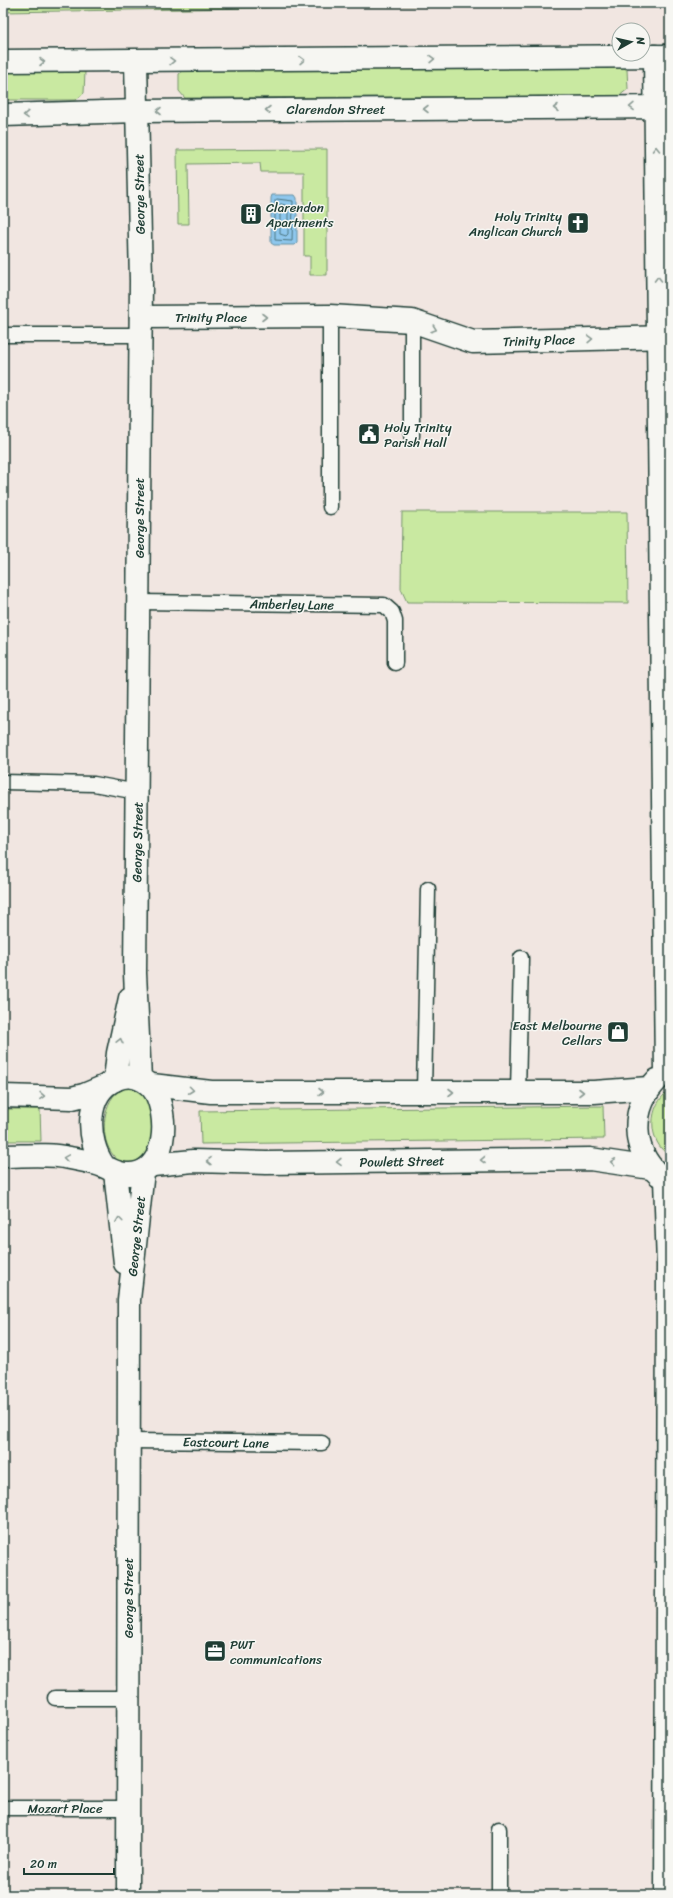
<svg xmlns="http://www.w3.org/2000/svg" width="673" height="1898" viewBox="0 0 673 1898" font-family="Sriracha,sans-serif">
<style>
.green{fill:#c9e9a1;stroke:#74936a}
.water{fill:#8ec7ed;stroke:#6290a3}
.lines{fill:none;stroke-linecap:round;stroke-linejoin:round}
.shore{stroke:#4b747e;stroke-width:1}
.service-casing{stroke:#1f3d34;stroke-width:17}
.minor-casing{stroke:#1f3d34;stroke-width:25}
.tertiary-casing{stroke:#1f3d34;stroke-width:25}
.service{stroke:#f6f6f2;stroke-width:14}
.minor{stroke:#f6f6f2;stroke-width:22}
.tertiary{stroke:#f6f6f2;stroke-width:22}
.oneway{stroke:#8a9a93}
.labels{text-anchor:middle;stroke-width:3;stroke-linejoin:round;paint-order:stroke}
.street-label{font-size:13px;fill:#1f3d34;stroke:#f6f6f2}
.poi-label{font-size:13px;fill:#1f3d34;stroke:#f6f6f2;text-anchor:start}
</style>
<rect width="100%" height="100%" fill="#f1e6e1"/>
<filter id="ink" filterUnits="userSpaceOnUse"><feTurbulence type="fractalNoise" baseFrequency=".025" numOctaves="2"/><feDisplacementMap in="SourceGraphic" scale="8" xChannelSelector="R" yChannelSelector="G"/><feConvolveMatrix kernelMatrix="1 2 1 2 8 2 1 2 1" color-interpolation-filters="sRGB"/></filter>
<g filter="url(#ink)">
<g class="green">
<polygon points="3,3 556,3 3,12"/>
<polygon points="617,63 627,70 628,89 619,96 185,98 179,91 179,74 188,67"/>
<polygon points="74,67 85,72 84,93 76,100 3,100 3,68"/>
<polygon points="327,149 327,275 310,275 310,256 304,256 304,172 261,172 260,163 188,164 189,224 178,224 177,150"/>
<polygon points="402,512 627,512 628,603 407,602 401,589"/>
<path d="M131 1086C135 1088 142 1091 145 1094 155 1108 157 1134 149 1149 145 1155 138 1160 132 1164L117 1160C113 1155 109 1150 107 1144 100 1124 106 1089 131 1086Z"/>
<path d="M670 1090V1156C647 1142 647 1105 670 1090Z"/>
<polygon points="603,1106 604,1139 201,1144 200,1111"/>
<polygon points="3,1109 40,1109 41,1141 3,1141"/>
</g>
<polygon class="water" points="272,195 295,195 297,198 297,243 295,245 274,245 271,243 271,198"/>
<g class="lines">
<g class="shore">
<polygon points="277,199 293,201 292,241 275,240 275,201"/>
<polygon points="281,204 288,206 288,234 286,236 280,234 280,206"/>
</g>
<g class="service-casing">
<g id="service">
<polyline points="412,321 412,436"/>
<polyline points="3,335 140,335"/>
<polyline points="330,507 330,316"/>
<polyline points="138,602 384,605 392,612 395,621 395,663"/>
<polyline points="3,782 94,784 137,792"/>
<polyline points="424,1092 428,889"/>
<polyline points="518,1093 521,958"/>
<polyline points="129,1441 322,1443"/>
<polyline points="55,1698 128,1698"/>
<polyline points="3,1808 128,1808"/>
<polyline points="499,1895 499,1829"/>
</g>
</g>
<g class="minor-casing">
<g id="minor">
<polyline points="655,56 666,1074"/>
<polyline points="136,62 141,281 135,973 140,1079"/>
<polyline points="141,317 330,316 412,321 473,342 670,337"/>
<polyline points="115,1080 118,1053 130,998"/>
<path d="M657 1080C631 1107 630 1149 659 1175"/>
<polyline points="152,1085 211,1092 594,1092 649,1088"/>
<polyline points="3,1096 72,1098 84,1095 103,1087"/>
<path d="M3 1156C25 1156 48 1153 70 1158 80 1160 95 1162 105 1167 112 1170 118 1174 127 1174 160 1176 166 1137 162 1113 159 1097 155 1086 140 1079 133 1076 124 1076 117 1079 84 1092 86 1141 104 1166"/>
<polyline points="153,1165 193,1161 266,1163 590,1159 651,1168"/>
<polyline points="115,1172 125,1263"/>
<polyline points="665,1179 668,1265 666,1895"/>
<polyline points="128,1895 129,1300 143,1171"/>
</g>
</g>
<g class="tertiary-casing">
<g id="tertiary">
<polyline points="3,61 670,56"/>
<polyline points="3,115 138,111 670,107"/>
</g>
</g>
<use href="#service" class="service"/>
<use href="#minor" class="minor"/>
<use href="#tertiary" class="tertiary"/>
</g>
<defs><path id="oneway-chevron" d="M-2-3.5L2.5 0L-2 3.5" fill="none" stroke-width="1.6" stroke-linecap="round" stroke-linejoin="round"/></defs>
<g class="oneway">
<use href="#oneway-chevron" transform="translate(432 59) rotate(-1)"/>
<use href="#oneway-chevron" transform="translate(302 60) rotate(-1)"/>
<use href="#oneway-chevron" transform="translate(172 61) rotate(-1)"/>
<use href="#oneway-chevron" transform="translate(42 62)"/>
<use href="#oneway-chevron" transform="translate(632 107) rotate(179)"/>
<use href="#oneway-chevron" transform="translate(556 108) rotate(180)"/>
<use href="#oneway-chevron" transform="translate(426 109) rotate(180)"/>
<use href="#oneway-chevron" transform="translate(268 110) rotate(180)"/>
<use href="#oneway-chevron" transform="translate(159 111) rotate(180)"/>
<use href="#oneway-chevron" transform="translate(26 115) rotate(178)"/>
<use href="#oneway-chevron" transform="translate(656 149) rotate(-91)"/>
<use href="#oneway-chevron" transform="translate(658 279) rotate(-91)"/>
<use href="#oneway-chevron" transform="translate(264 317)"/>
<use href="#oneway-chevron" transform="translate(434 329) rotate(19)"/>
<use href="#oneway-chevron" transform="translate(590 339) rotate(-2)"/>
<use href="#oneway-chevron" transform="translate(120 1041) rotate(-77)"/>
<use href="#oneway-chevron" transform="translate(191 1090) rotate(7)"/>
<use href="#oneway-chevron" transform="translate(321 1092)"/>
<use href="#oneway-chevron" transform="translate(451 1092)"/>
<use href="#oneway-chevron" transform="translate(581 1092)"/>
<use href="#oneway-chevron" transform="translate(42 1096) rotate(2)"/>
<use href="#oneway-chevron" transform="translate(66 1158) rotate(-171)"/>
<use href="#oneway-chevron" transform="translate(483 1160) rotate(179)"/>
<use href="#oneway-chevron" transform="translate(209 1161) rotate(-179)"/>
<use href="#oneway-chevron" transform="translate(339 1162) rotate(179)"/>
<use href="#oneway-chevron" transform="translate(613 1162) rotate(-173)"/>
<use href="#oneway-chevron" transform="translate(119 1220) rotate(-97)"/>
</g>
</g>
<defs>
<g id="building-square" transform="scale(1.15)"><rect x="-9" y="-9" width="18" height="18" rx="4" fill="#1f3d34" stroke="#f6f6f2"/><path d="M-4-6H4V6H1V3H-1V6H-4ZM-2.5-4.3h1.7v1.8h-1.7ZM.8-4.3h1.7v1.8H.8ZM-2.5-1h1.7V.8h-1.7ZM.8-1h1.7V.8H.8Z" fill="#fff"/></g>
<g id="church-square" transform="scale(1.15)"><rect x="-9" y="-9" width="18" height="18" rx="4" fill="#1f3d34" stroke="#f6f6f2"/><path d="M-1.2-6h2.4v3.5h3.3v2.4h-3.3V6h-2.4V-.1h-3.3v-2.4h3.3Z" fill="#fff"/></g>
<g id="civic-square" transform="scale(1.15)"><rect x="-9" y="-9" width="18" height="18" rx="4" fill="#1f3d34" stroke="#f6f6f2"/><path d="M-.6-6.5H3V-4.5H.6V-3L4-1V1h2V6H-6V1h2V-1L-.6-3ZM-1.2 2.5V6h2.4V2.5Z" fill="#fff"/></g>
<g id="shop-square" transform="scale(1.15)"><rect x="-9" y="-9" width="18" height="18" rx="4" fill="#1f3d34" stroke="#f6f6f2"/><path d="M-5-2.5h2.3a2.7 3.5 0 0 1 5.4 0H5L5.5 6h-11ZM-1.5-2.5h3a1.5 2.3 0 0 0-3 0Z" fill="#fff"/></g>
<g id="office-square" transform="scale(1.15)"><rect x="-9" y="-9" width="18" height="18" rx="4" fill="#1f3d34" stroke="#f6f6f2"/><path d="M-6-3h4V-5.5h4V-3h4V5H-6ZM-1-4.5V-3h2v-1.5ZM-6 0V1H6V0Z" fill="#fff"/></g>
</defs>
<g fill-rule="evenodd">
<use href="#building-square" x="251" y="214"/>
<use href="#church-square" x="578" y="223"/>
<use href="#civic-square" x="369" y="434"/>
<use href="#shop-square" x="618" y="1032"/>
<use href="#office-square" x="215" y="1651"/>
</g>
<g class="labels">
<g class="street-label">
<text x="336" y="114">Clarendon Street</text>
<text transform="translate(139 194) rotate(-91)" y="5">George Street</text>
<text x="211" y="322">Trinity Place</text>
<text transform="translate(539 340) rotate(-2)" y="5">Trinity Place</text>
<text transform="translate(139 518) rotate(-90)" y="5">George Street</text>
<text transform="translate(292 604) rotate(1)" y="5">Amberley Lane</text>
<text transform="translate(137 842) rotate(-89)" y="5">George Street</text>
<text transform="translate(402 1161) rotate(-1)" y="5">Powlett Street</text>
<text transform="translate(136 1236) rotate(-84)" y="5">George Street</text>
<text transform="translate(226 1442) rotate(1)" y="5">Eastcourt Lane</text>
<text transform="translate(128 1598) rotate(-90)" y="5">George Street</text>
<text x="65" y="1813">Mozart Place</text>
</g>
<g class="poi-label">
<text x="266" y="212">Clarendon<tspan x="266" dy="15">Apartments</tspan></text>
<text x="562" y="221" text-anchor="end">Holy Trinity<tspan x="562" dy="15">Anglican Church</tspan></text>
<text x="384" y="432">Holy Trinity<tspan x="384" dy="15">Parish Hall</tspan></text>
<text x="602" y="1030" text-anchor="end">East Melbourne<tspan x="602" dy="15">Cellars</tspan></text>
<text x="230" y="1649">PWT<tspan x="230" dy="15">communications</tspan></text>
</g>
</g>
<rect width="673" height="1898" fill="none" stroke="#f6f6f2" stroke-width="16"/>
<rect x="8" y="8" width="657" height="1882" fill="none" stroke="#1f3d34" stroke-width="1.5" filter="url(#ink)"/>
<g transform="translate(631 42) rotate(82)"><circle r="19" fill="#f6f6f2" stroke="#a0aca6"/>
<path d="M0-3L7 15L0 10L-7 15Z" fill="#1f3d34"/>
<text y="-6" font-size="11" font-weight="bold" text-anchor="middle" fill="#1f3d34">N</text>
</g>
<path d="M24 1868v6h90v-6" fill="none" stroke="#1f3d34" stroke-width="2"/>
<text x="30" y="1868" font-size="12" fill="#1f3d34" stroke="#f6f6f2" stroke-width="3" paint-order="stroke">20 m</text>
</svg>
